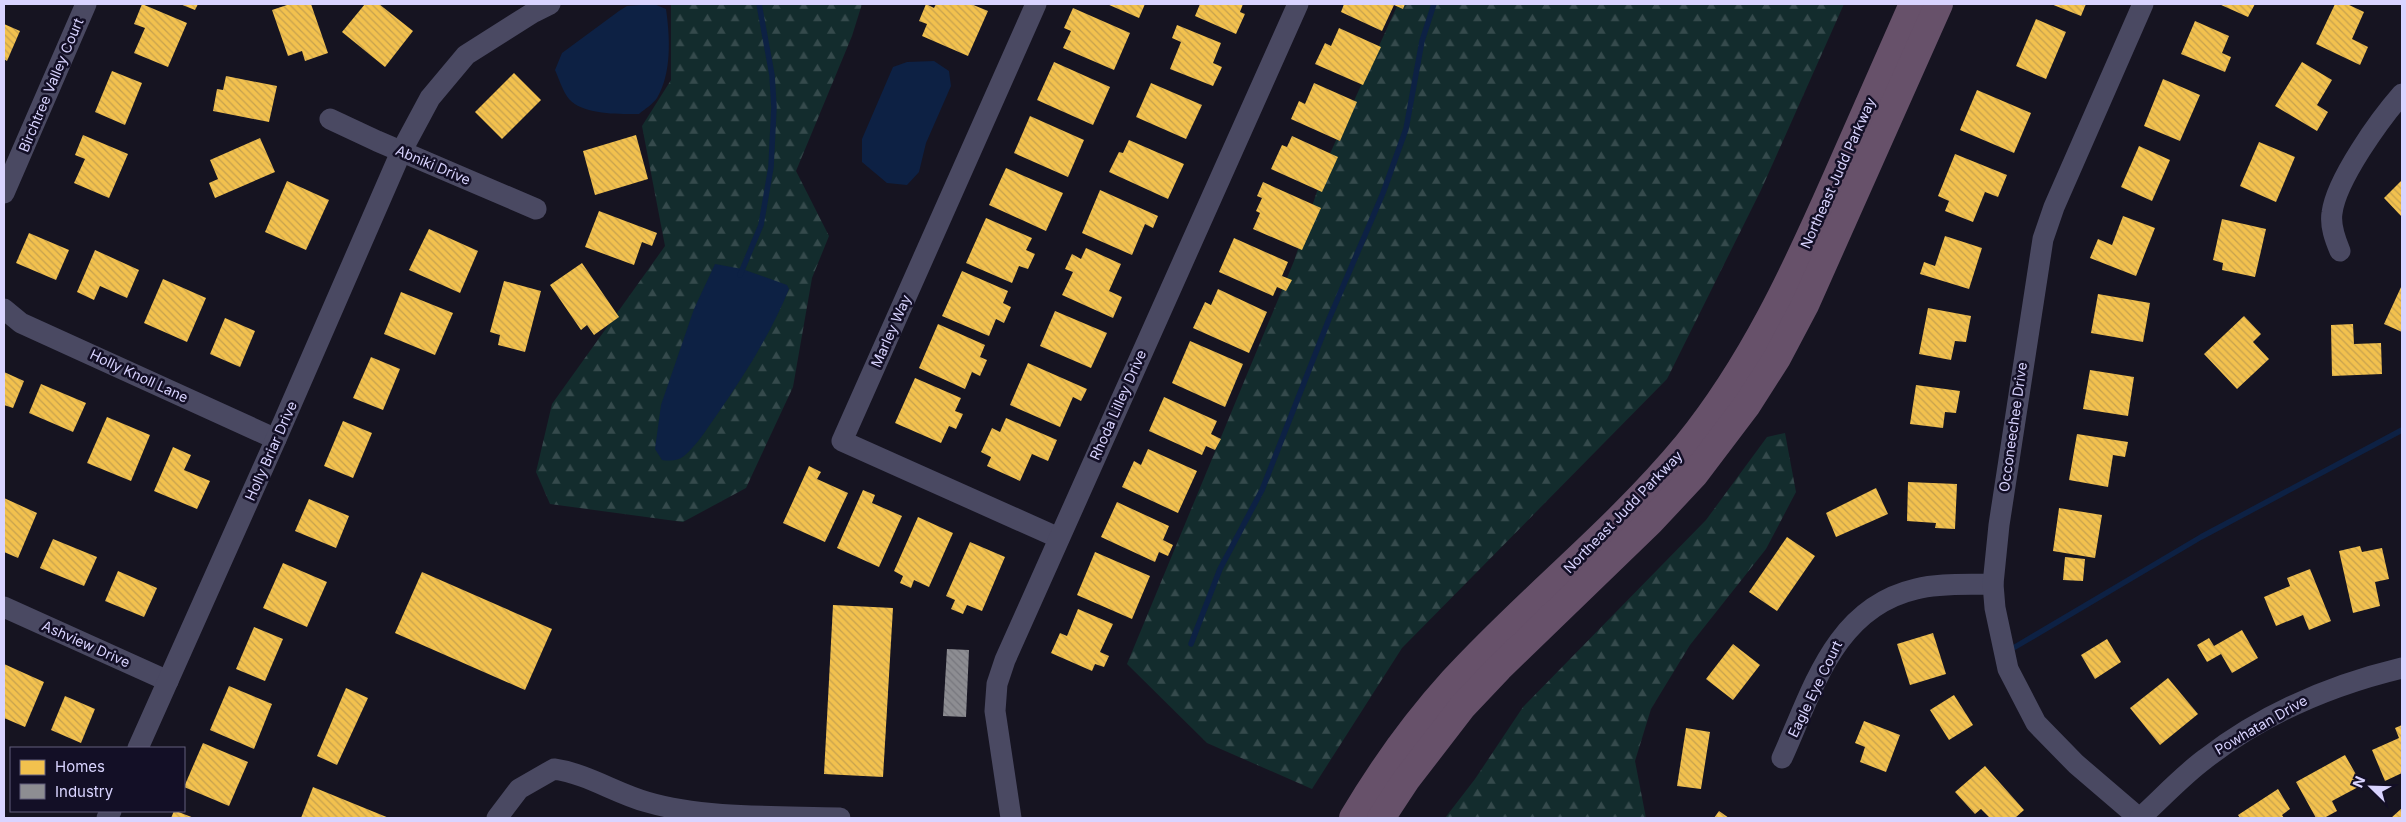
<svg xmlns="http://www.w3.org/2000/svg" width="2406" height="822" viewBox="0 0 2406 822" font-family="Inter,sans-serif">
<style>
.forest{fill:url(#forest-firs)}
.water{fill:#0d2144}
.homes{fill:url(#homes-back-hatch)}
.industry{fill:url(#industry-back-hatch)}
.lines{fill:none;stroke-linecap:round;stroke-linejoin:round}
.stream{stroke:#0d2144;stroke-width:5.5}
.minor{stroke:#4a4962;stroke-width:21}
.highway{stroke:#67516a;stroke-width:28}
.labels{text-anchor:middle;stroke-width:5;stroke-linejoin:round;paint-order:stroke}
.street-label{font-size:14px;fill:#d9d4ff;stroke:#130f26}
</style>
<defs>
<pattern id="forest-firs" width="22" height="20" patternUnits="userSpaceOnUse" patternTransform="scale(1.25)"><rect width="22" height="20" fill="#132c2d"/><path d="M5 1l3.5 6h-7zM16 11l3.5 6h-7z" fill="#354a4c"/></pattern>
<pattern id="homes-back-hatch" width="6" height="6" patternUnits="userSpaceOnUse" patternTransform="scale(1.25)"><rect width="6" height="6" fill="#f2c14e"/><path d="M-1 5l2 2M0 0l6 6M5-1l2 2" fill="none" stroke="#c6a14e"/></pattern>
<pattern id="industry-back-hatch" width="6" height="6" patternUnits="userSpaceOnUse" patternTransform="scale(1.25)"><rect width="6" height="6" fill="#8d8d92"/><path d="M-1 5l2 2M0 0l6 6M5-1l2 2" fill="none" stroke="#76767d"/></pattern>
</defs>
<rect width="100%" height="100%" fill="#161421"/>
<g class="forest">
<polygon points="671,4 862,4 852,36 796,171 829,236 812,278 793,387 746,488 683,522 550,504 536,472 552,404 665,246 642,126 671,80"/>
<polygon points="1398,4 1844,4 1761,190 1667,379 1402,648 1312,789 1207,743 1127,664 1294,261 1328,158"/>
<polygon points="1785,433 1796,492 1766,549 1690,645 1651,709 1635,761 1646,818 1445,818 1475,779 1523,707 1706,520 1767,437"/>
</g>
<g class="water">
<path d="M654 4 666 9C670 37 672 73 657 98 653 104 645 109 639 114 619 114 583 115 569 99 563 92 559 79 555 70L562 53 619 11 627 6Z"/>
<polygon points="934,61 949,71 951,86 926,143 919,172 907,185 887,183 862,162 862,139 893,67 907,62"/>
<path d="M715 264 742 269 787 285 789 289C770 335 744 376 716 416 706 430 697 445 684 456 678 461 670 461 662 460L655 449 661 405 694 309Z"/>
</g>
<g class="homes">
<polygon points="142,4 187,23 168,67 134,53 145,28 134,24"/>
<polygon points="180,4 198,4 195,10"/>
<polygon points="290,4 311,4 328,53 305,61 302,51 288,56 272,10"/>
<polygon points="365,4 379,4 413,31 385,67 342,32"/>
<polygon points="926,4 934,8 936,4 971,4 988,11 968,56 922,36 927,24 919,21"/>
<polygon points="1107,4 1145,4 1139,18"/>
<polygon points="1200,4 1243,4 1240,12 1245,14 1236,34 1195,16"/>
<polygon points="1344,4 1405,4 1403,9 1394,5 1382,31 1341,12"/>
<polygon points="2051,4 2086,4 2081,16"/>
<polygon points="2219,4 2255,4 2248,17"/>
<polygon points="2335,4 2347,4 2364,12 2352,39 2368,47 2360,65 2316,44"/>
<polygon points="1073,8 1130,33 1114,70 1063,48 1071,31 1064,28"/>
<polygon points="2036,19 2066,32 2046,79 2016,66"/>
<polygon points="2195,21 2229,36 2222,53 2231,57 2225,72 2181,54"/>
<polygon points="4,24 20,31 7,61 4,59"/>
<polygon points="1177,25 1221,43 1213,63 1222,67 1213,86 1170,69 1181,42 1172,38"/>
<polygon points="1339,28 1381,47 1363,85 1315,64 1325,43 1331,46"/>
<polygon points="1054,62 1110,87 1093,125 1037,100"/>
<polygon points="2302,62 2332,80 2317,105 2328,112 2317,131 2275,106"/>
<polygon points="112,71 142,83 125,125 95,112"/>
<polygon points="514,73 541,100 502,139 475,112"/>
<polygon points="226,76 277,86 269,122 213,111 217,89 223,90"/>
<polygon points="2163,79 2200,95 2180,141 2144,126"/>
<polygon points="1151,83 1202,105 1186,139 1136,117"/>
<polygon points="1314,83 1357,102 1340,141 1291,119 1299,101 1305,104"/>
<polygon points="1977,90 2031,113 2014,153 1960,130"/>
<polygon points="1030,116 1084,140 1068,177 1014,153"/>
<polygon points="83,135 128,154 109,198 74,183 85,159 75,155"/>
<polygon points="636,135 648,179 595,195 583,151"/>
<polygon points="1292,136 1338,157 1322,192 1271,169 1282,145 1287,147"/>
<polygon points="260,138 275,172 215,198 209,183 218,179 210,160"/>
<polygon points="1129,140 1184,164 1168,199 1109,172 1119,152 1123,153"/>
<polygon points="2259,142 2295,157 2276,202 2240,186"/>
<polygon points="2139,146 2170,160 2152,201 2121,187"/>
<polygon points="1955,154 2007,175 1998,197 1985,192 1973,222 1945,211 1949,201 1938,196"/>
<polygon points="1006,168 1063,193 1046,231 989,205"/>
<polygon points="2402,180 2402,217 2384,198"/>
<polygon points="287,181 329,200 306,250 265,232"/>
<polygon points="1263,182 1321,208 1302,250 1253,229 1260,213 1256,211 1262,198 1257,196"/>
<polygon points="1100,190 1158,216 1153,228 1145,224 1132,255 1082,233"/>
<polygon points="599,211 657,233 652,246 642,242 634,265 585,247"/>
<polygon points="2123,216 2155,228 2136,276 2090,258 2098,239 2112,245"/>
<polygon points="986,218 1032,238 1026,250 1035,254 1028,269 1019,266 1012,283 966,263"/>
<polygon points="2222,219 2266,229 2255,277 2222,270 2223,263 2213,260"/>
<polygon points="429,229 478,251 460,293 409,270"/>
<polygon points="29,233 69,250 56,280 16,263"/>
<polygon points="1945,236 1982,248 1969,289 1920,274 1924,262 1935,266"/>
<polygon points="1234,238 1288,262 1282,276 1292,280 1286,291 1277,287 1273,296 1219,272"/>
<polygon points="1086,248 1121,264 1109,291 1122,297 1113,318 1062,295 1073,272 1065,269 1072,254 1081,259"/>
<polygon points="95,250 139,270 127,298 100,286 94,300 77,292"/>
<polygon points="582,263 619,317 594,335 587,325 581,330 550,285"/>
<polygon points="962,271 1008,291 1003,303 1011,307 1004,323 996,319 989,336 942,316"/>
<polygon points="163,279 206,298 187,342 144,323"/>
<polygon points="504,281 541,291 525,352 498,345 500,335 490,332"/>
<polygon points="2402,285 2402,332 2384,324"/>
<polygon points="1218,289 1267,312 1249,353 1193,328 1205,302 1211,305"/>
<polygon points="401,292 453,313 435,355 384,334"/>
<polygon points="2098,294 2150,303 2143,342 2091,333"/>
<polygon points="1928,308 1971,316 1966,342 1955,341 1951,360 1919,354"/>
<polygon points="1055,311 1107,333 1091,368 1040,346"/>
<polygon points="2244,316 2261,334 2253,342 2269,359 2237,389 2204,354"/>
<polygon points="225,318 255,331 240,367 210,354"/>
<polygon points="938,324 985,345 980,357 987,360 980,376 972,372 965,389 919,368"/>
<polygon points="2353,324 2354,344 2381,343 2382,374 2332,376 2331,325"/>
<polygon points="1190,341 1243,364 1225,407 1172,383"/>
<polygon points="371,357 400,369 383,410 353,398"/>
<polygon points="1028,363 1087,389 1081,401 1073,397 1060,427 1010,405"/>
<polygon points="2090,370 2134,377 2128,416 2083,409"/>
<polygon points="4,372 24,381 13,408 4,405"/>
<polygon points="915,378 961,398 955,411 963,414 956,429 949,426 941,443 895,423"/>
<polygon points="41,384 86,403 73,432 29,413"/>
<polygon points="1916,385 1960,391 1956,413 1945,412 1943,428 1910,424"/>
<polygon points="1164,397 1217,421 1211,434 1221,439 1215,450 1206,446 1202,455 1149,431"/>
<polygon points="107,417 150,435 131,481 87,463"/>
<polygon points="1006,418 1057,440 1048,461 1032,454 1020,481 987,466 991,457 981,452 992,428 1000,432"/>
<polygon points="343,421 372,433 353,478 324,466"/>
<polygon points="2077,434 2128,442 2125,457 2113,455 2108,487 2069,480"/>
<polygon points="173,447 191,455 184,470 210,481 197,509 154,491"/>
<polygon points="1148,449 1197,471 1178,513 1122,487 1134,461 1141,465"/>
<polygon points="809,466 821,472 817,479 848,493 825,542 783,523"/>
<polygon points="1908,482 1957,484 1955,529 1935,528 1936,523 1907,521"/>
<polygon points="1876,488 1888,514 1836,537 1826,513"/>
<polygon points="863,490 875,495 872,503 902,516 879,567 837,548"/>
<polygon points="4,498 37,513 18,558 4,552"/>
<polygon points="309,499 349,516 336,548 295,531"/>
<polygon points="1117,502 1169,526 1163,540 1173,545 1168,556 1159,552 1155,562 1101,537"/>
<polygon points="2059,508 2102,515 2095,558 2053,551"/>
<polygon points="918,517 953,533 929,587 914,580 911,588 900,583 903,576 894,571"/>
<polygon points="1787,537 1815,556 1777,611 1749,592"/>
<polygon points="53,539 97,557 84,586 40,568"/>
<polygon points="970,542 1005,557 982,611 967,605 963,614 951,609 955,600 946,596"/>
<polygon points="2360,546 2362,552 2382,548 2389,579 2375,582 2380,606 2353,613 2339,551"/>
<polygon points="1095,552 1150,576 1132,619 1077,595"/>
<polygon points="2065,557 2085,559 2083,581 2063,580"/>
<polygon points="283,563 327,582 307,627 263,608"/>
<polygon points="2310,569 2331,621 2309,630 2303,615 2276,626 2264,597 2290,586 2287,578"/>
<polygon points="118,571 157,588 144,617 105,601"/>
<polygon points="422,572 552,629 525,690 395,633"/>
<polygon points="833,605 893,608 883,777 824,774"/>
<polygon points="1078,609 1113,624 1100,652 1109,656 1104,667 1095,664 1092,671 1051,653 1060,633 1067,636"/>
<polygon points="254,627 283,639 265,681 236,669"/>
<polygon points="2242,630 2258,658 2232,673 2221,654 2207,662 2197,645 2209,638 2214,646"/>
<polygon points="1933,633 1946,674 1910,685 1897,644"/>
<polygon points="2107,639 2121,662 2095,679 2081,655"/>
<polygon points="1733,644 1760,665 1733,700 1706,679"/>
<polygon points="4,664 44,682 25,727 4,718"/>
<polygon points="2168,678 2198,714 2160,745 2130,708"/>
<polygon points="229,686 272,704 254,749 210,730"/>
<polygon points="346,688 368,698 337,765 317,756"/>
<polygon points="1954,695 1973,725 1949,740 1930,710"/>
<polygon points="65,696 95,709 81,743 51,730"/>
<polygon points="1864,721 1900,735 1886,772 1860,762 1865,747 1855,743"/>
<polygon points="2402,725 2402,773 2385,781 2372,750 2399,738 2395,728"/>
<polygon points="1686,728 1710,732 1701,789 1677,786"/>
<polygon points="203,743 248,762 229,806 184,787"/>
<polygon points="2345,755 2362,785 2332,801 2337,811 2324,818 2316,818 2296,782"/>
<polygon points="1985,766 2024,810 2015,818 1990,818 1981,809 1975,814 1955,792"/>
<polygon points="313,787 389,818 301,818"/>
<polygon points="2278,789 2290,809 2282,815 2284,818 2240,818 2238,815"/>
<polygon points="2402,808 2402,818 2391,818"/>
<polygon points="174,811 176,811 194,818 171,818"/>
<polygon points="1719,811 1729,818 1714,818"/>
</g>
<polygon class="industry" points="947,649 969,650 966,717 943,716"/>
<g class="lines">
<g class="stream">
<polyline points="740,275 761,225 771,167 774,107 772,75 759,4"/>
<polyline points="1191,644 1220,569 1262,490 1329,319 1383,193 1406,129 1422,41 1434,4"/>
<polyline points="2015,647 2201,537 2402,430"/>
</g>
<g class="minor">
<polyline points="1036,4 842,441 1059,538"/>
<polyline points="330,119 377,141 536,209"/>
<polyline points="4,193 86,4"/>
<path d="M2340 251C2335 239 2330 226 2332 213 2336 180 2380 119 2402 94"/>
<polyline points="4,309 21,323 276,439"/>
<polyline points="4,607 168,681"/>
<polyline points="138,748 276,439 401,152 430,98 466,55 534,12 550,4"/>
<path d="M1782 758C1813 690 1834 608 1916 589 1940 583 1968 585 1993 584"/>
<polyline points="107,818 111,811"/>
<path d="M497 818 519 789 554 769C588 774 615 793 647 802 704 819 780 816 840 818"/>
<polyline points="1011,818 995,711 997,684 1005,660 1298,4"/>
<polyline points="2139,818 2076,764 2036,723 2008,669 1995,608 1993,584 1999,525 2043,239 2054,207 2143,4"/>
<path d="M2140 818C2161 799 2182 776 2205 759 2263 714 2331 685 2402 668"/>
</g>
<g class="highway">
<path d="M1353 818C1382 769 1415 723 1453 681 1528 599 1616 531 1687 445 1752 365 1795 272 1836 179 1862 120 1888 62 1913 4"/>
<polyline points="1381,818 1406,780 1463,706 1499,668 1650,522 1694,475 1747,405 1777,358 1805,305 1939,4"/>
</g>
</g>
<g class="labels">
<g class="street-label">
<text transform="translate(51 85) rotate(-67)" y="5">Birchtree Valley Court</text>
<text transform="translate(433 165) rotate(23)" y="5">Abniki Drive</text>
<text transform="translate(1838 173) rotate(-66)" y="5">Northeast Judd Parkway</text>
<text transform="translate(891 331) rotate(-66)" y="5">Marley Way</text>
<text transform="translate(139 376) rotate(25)" y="5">Holly Knoll Lane</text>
<text transform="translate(1118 405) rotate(-66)" y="5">Rhoda Lilley Drive</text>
<text transform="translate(2013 427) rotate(-82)" y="5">Occoneechee Drive</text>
<text transform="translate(271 451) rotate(-66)" y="5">Holly Briar Drive</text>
<text transform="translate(1623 512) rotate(-46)" y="5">Northeast Judd Parkway</text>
<text transform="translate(86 644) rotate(24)" y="5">Ashview Drive</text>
<text transform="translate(1815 689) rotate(-64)" y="5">Eagle Eye Court</text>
<text transform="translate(2261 725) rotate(-30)" y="5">Powhatan Drive</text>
</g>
</g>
<rect width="2406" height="822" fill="none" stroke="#d9d4ff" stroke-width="10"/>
<rect x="10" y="747" width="175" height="65" fill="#130f26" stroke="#625e7d"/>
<rect x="20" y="760" width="25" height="15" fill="#f2c14e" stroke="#625e7d"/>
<text x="55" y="772" font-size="15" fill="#d9d4ff">Homes</text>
<rect x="20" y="784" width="25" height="15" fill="#8d8d92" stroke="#625e7d"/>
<text x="55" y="797" font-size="15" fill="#d9d4ff">Industry</text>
<g transform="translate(2371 787) rotate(293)" stroke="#130f26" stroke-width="4" paint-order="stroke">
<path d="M0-4L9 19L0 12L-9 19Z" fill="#d9d4ff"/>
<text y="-8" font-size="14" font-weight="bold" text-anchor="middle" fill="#d9d4ff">N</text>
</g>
</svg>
